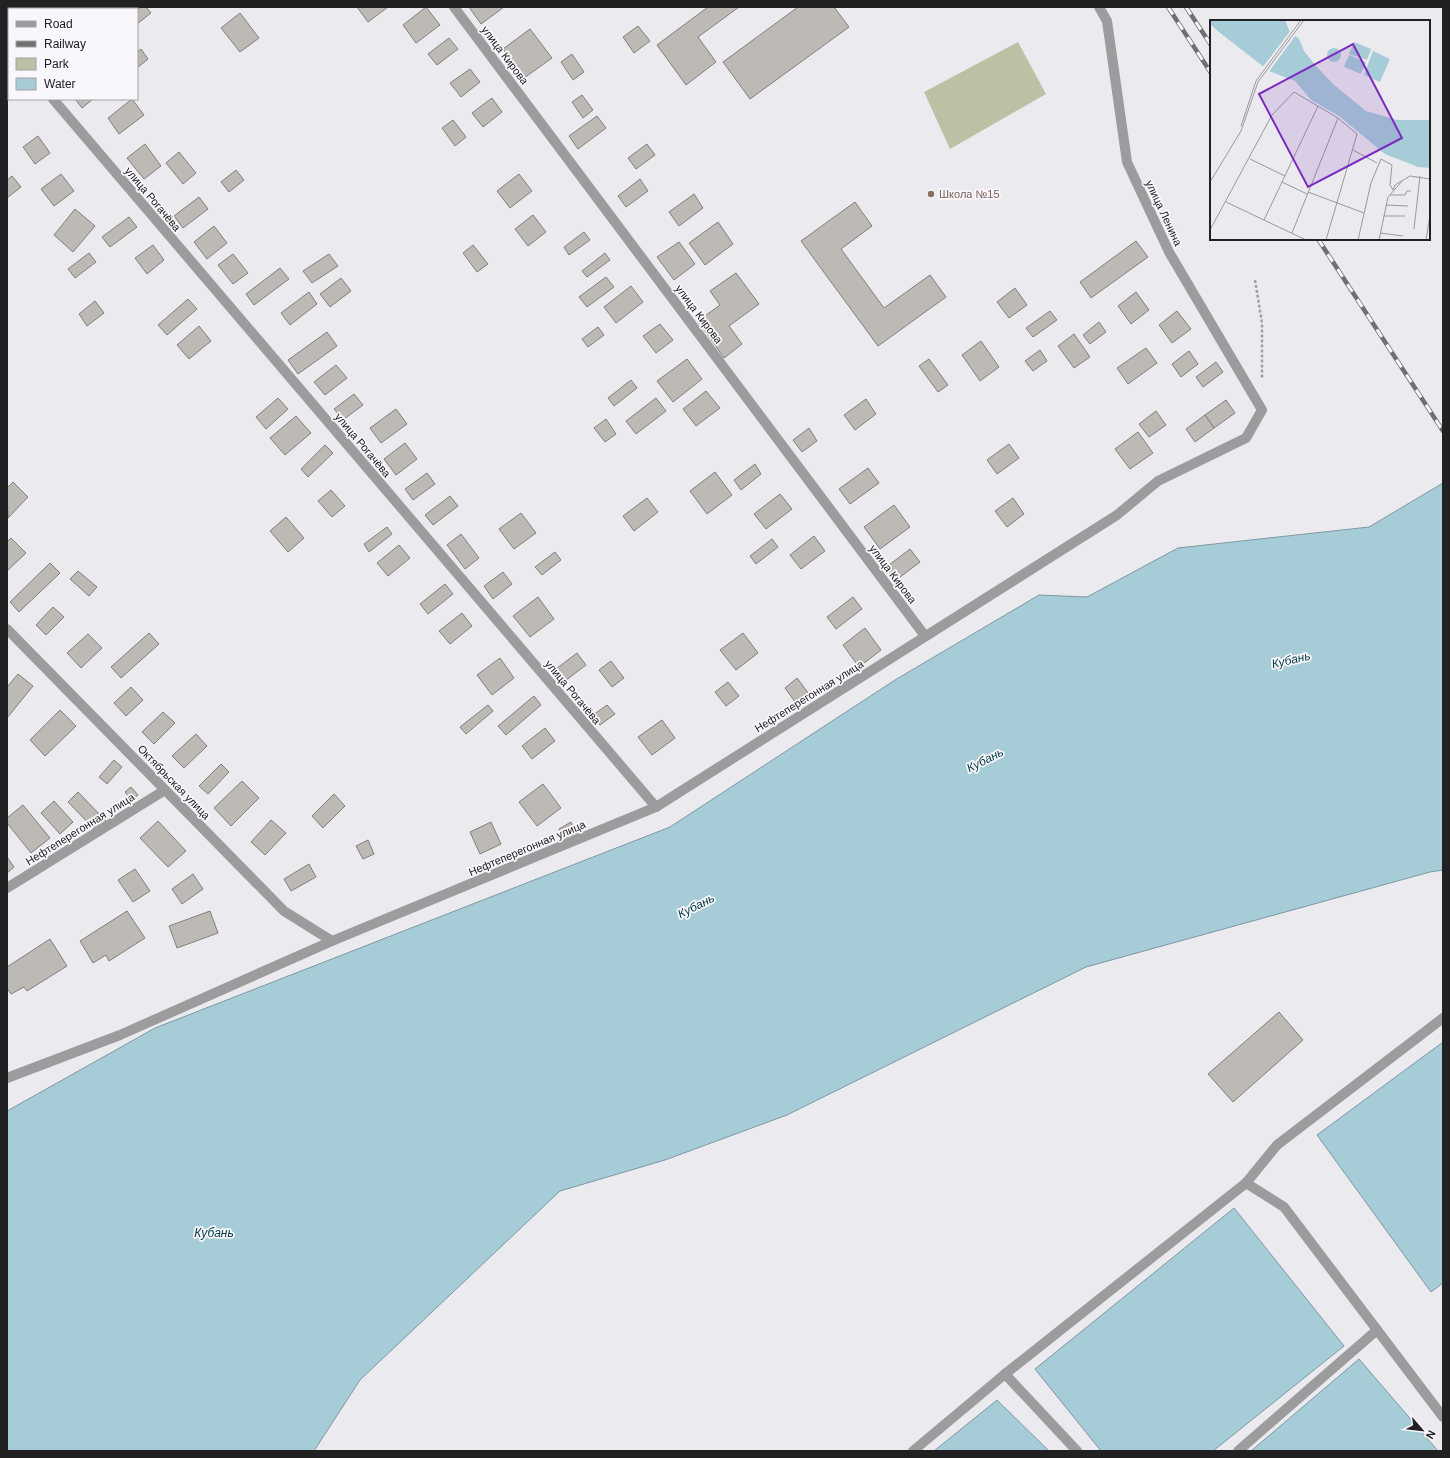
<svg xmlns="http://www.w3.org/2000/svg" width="1450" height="1458" viewBox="0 0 1450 1458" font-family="Arial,sans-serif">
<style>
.green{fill:#bcc1a6}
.water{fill:#a6ccd8;stroke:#7e98a1}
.building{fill:#bdb9b5;stroke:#827e7b}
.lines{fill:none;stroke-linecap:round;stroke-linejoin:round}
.path{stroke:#a2a1a5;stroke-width:2.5;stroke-dasharray:3 2;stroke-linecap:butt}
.minor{stroke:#9c9b9d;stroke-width:10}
.rail-casing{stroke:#706f72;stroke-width:4.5}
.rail{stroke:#f9f7fc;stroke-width:3;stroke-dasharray:9;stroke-linecap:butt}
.education-dot{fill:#8d6e63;stroke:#f9f7fc;stroke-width:1.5}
.labels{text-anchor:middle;stroke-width:3.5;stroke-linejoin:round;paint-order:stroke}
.street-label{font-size:11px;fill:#212022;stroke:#f9f7fc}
.education-label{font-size:11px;fill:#785e54;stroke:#f9f7fc;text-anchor:start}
.water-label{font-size:12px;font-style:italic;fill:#003a47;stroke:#f9f7fc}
.inset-road{fill:none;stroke:#9a999d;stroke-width:1}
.view{fill:#7b2cbf;fill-opacity:0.15;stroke:#7b2cbf;stroke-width:2}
.inset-edge{fill:none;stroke:#212022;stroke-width:2}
</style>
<rect width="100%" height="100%" fill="#ebeaef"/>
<polygon class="green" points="1018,42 1046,94 950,149 924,92"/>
<g class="water">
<polygon points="1443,483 1443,870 1430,872 1086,967 787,1115 665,1160 560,1191 360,1380 314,1451 7,1451 7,1111 155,1028 670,827 895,680 1039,595 1087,597 1178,548 1369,527"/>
<polygon points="1443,1042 1443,1283 1431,1292 1317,1135"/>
<polygon points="1234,1208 1344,1346 1213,1451 1101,1451 1035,1369"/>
<polygon points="1359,1359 1438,1451 1251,1451"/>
<polygon points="997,1400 1049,1451 934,1451"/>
</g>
<g class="building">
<polygon points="30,7 44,7 46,9 28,9"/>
<polygon points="141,7 146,7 151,13 137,24 137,10"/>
<polygon points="357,7 388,7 368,22"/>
<polygon points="426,7 440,25 416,43 403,25"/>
<polygon points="469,7 504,7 481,24"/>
<polygon points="708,7 739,7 698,37 716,62 686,85 657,45"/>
<polygon points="798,7 834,7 849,27 750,99 723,62"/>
<polygon points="240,13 259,38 240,52 221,28"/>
<polygon points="638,26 650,41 634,53 623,37"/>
<polygon points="530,29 552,58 524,78 503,49"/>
<polygon points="449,38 458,49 437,65 428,54"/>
<polygon points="141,49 148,59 137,68 137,52"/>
<polygon points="572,54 584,72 573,80 561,62"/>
<polygon points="470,69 480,82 461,97 450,83"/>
<polygon points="582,95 593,110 583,118 572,102"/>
<polygon points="492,98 502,112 483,127 472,113"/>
<polygon points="75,99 93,99 82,108"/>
<polygon points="132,99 144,115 119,134 108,118"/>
<polygon points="597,116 606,128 578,149 569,136"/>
<polygon points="453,120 466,137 455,146 442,128"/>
<polygon points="38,136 50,153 35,164 23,147"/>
<polygon points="145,144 161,166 144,179 127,158"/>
<polygon points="647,144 655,155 636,169 628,158"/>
<polygon points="179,152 196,173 183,184 166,163"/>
<polygon points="236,170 244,180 229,192 221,182"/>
<polygon points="61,174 74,191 54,206 41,189"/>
<polygon points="519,174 532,191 510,208 497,191"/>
<polygon points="12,176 21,187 7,198 7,180"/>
<polygon points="640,179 648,191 626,207 618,196"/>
<polygon points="694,194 703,208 679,226 669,212"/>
<polygon points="199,197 208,209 183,228 174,216"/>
<polygon points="855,202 872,226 841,249 884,308 930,275 946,297 878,346 801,241"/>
<polygon points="75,209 95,226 73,252 54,235"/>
<polygon points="533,215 546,232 528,246 515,229"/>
<polygon points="129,217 137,227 110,247 102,237"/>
<polygon points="718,222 733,244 705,265 689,243"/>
<polygon points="214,226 227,243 207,259 194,242"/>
<polygon points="584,232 590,240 569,255 564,247"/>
<polygon points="1136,241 1148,257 1091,298 1080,282"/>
<polygon points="679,242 695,264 674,280 657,257"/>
<polygon points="153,245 164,260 147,274 135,258"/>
<polygon points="473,245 488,264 477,272 463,253"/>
<polygon points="89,253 96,262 75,278 68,269"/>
<polygon points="605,253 610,260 587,277 582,271"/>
<polygon points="233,254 248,273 233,284 218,265"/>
<polygon points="329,254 338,266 312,283 303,271"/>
<polygon points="280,268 289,279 254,305 246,294"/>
<polygon points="736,273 759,304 729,326 742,344 724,358 698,321 720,305 710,291"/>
<polygon points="606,277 614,287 587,307 579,297"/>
<polygon points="341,278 351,291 330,307 320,294"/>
<polygon points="631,286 643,302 616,323 604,307"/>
<polygon points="1015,288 1027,305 1009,318 997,302"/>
<polygon points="309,292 317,304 290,325 281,313"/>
<polygon points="1136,292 1149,310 1131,324 1118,306"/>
<polygon points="188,299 197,309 167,335 158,325"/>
<polygon points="95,301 104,313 87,326 79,314"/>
<polygon points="1050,311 1057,320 1033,337 1026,328"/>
<polygon points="1177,311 1191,329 1172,343 1159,325"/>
<polygon points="1099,322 1106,332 1090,344 1083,335"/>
<polygon points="660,324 673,340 656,353 643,336"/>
<polygon points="199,326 211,341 189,359 177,345"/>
<polygon points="598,327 604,335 588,347 582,339"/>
<polygon points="327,332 337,346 298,374 288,360"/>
<polygon points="1074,334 1090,357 1074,368 1058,346"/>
<polygon points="981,341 999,367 980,381 962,355"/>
<polygon points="1146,348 1157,363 1128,384 1117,368"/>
<polygon points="1040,350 1047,361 1033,371 1025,361"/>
<polygon points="1189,351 1198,364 1181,377 1172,364"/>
<polygon points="687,359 702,379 673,402 657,381"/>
<polygon points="929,359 948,385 938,392 919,366"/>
<polygon points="1216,362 1223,372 1203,387 1196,377"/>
<polygon points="336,365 347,378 325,395 314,382"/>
<polygon points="631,380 637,388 614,406 608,398"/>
<polygon points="706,391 720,408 696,426 683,409"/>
<polygon points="354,394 363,405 343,420 334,409"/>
<polygon points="278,398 288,409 266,429 256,417"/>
<polygon points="656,398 666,411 636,434 626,421"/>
<polygon points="866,399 876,414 855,430 844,415"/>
<polygon points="1226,400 1235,413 1214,428 1205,415"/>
<polygon points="396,409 407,424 381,443 370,428"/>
<polygon points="1156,411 1166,425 1149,437 1139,424"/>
<polygon points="1205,415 1214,428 1195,442 1186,429"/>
<polygon points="296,416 311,433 285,455 270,438"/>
<polygon points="606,419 616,434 605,442 594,428"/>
<polygon points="809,428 817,441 802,452 793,440"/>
<polygon points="1138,432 1153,453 1130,469 1115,449"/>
<polygon points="405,443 417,459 396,475 384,459"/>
<polygon points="1009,444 1019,458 997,474 987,460"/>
<polygon points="325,445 333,453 308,477 301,469"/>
<polygon points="755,464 761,474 741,490 734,480"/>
<polygon points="868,468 879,483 850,504 839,489"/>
<polygon points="715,472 732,495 707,514 690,491"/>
<polygon points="427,473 435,484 413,500 405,489"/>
<polygon points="13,482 28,497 8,518 7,488"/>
<polygon points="331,490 345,506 332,517 318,501"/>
<polygon points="780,494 792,509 766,529 754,514"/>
<polygon points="450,496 458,506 433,525 425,515"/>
<polygon points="647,498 658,512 634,531 623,516"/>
<polygon points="1013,498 1024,514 1007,527 995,511"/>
<polygon points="894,505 910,527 880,549 864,527"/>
<polygon points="521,513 536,533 514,549 499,529"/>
<polygon points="286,517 304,538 288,552 270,531"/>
<polygon points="387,527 392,534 369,552 364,544"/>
<polygon points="461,534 479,558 465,569 447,545"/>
<polygon points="814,536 825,551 801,569 790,555"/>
<polygon points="11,538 26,553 7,571 7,542"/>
<polygon points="772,539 778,547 756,564 750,556"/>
<polygon points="399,545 410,558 388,576 377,563"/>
<polygon points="910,549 920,562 895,581 885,568"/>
<polygon points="555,552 561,560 542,575 535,567"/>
<polygon points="50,563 60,573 19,612 10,602"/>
<polygon points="78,571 97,587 89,596 70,579"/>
<polygon points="503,572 512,584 493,599 484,586"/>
<polygon points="445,584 453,594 428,614 420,604"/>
<polygon points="538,597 554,619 530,637 513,616"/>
<polygon points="853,597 862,609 836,629 827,617"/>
<polygon points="53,607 64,617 46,635 36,625"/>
<polygon points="462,613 472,626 450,644 439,631"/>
<polygon points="865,628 881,650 859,667 843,645"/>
<polygon points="149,633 159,644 121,678 111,667"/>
<polygon points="743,633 758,653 736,670 720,650"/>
<polygon points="88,634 102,648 81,668 67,653"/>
<polygon points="577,653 586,665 565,681 556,669"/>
<polygon points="500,658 514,678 492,695 477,675"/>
<polygon points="611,661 624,678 612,687 599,670"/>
<polygon points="18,674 33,686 7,718 7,687"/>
<polygon points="797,678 809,694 796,703 785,688"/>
<polygon points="728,682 739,696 726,706 715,692"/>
<polygon points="131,687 143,700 126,716 114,703"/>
<polygon points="534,696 541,705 506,735 498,726"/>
<polygon points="488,705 493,711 466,734 460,727"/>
<polygon points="607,705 615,714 600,725 593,715"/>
<polygon points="60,710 76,726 45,756 30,740"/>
<polygon points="163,712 175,723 154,744 142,732"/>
<polygon points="662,720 675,738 652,755 638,737"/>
<polygon points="545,728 555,741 532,759 522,746"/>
<polygon points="196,734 207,746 184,768 172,756"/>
<polygon points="114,760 122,767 107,784 99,777"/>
<polygon points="221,764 229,772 208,794 199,786"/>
<polygon points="242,781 259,798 231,826 214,808"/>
<polygon points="543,784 561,808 537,826 519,802"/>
<polygon points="131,787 138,795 132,800 125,792"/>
<polygon points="78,792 106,821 96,831 68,802"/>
<polygon points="334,794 345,806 323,828 312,816"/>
<polygon points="54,801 73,822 60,834 41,813"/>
<polygon points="23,805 50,838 31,853 7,823 7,818"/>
<polygon points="271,820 286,833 265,855 251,842"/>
<polygon points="158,821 186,851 168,867 140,838"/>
<polygon points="491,822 501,844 480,854 470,832"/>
<polygon points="571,822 578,835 566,841 559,829"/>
<polygon points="368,840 374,854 363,859 356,846"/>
<polygon points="7,857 14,867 7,873"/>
<polygon points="309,864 316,877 291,891 284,879"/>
<polygon points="135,869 150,891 133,902 118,880"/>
<polygon points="193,874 203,889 182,904 172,889"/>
<polygon points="127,911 145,938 109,961 106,955 93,963 80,941"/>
<polygon points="210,911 218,933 177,948 169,926"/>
<polygon points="50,939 67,966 27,991 24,987 11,994 7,988 7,967"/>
<polygon points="1279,1012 1303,1040 1233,1102 1208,1074"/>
</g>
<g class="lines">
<polyline class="path" points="1255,280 1262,323 1262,378"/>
<g class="minor">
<polyline points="454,7 925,636"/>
<polyline points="7,45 9,47"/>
<polyline points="53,99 656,807"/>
<polyline points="7,629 284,911 332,941"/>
<polyline points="7,888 165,790"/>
<polyline points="7,1078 120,1035 332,941 656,807 1117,515 1158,481 1246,438 1262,410 1169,252 1127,162 1107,21 1099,7"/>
<polyline points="1246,1183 1284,1207 1443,1417"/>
<polyline points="1005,1374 1077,1451"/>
<polyline points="913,1451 1005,1374 1246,1183 1277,1145 1443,1018"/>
<polyline points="1238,1451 1377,1330"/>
</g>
<g class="rail-casing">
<g id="rail">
<polyline points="1168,7 1211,73"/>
<polyline points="1186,7 1211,45"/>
<polyline points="1318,239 1443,431"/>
</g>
</g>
<use href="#rail" class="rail"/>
</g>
<circle class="education-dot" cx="931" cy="194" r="4"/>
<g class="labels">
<g class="street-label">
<text transform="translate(505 55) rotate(53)" y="4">улица Кирова</text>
<text transform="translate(153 199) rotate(50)" y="4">улица Рогачёва</text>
<text transform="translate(1164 213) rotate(65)" y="4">улица Ленина</text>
<text transform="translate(699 314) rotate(53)" y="4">улица Кирова</text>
<text transform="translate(363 445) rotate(50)" y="4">улица Рогачёва</text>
<text transform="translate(893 574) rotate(53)" y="4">улица Кирова</text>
<text transform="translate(573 692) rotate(50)" y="4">улица Рогачёва</text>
<text transform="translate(809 696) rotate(-32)" y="4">Нефтеперегонная улица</text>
<text transform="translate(174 782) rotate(46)" y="4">Октябрьская улица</text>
<text transform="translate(80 829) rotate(-32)" y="4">Нефтеперегонная улица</text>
<text transform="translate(527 848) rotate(-23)" y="4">Нефтеперегонная улица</text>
</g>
<g class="education-label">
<text x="939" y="198">Школа №15</text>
</g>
<g class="water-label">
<text transform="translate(1291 660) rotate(-13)" y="4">Кубань</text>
<text transform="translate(985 760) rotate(-27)" y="4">Кубань</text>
<text transform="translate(696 906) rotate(-27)" y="4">Кубань</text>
<text x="214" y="1237">Кубань</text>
</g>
</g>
<g transform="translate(1210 20)">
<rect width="220" height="220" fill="#ebeaef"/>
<path d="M0 0H75L79 10 89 19 94 31 106 46 123 64 156 91 187 100H220V148L208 147 175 134 129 96 101 80 85 61 59 51 9 12 0 4ZM144 22 161 29 157 40 139 34ZM117 35a7 7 0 1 1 14 0a7 7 0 1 1-14 0ZM163 31 180 39 170 62 154 55ZM139 35 156 42 151 54 134 47Z" fill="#a6ccd8"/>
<path d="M81 10 86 15 58 53 52 48Z" fill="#ebeaef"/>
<path class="inset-road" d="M31 106 46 61 91 0M143 130 167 143M40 139 75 156M0 162 31 111 48 62 94 0M72 162 97 174M183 170 185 165 200 156 220 159M98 172 154 193M180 175H195L197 171H201M16 182 96 220M176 185 198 186M174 196H195M54 200 108 86M204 209 210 156M0 210 62 95 84 72 128 98 147 114 116 220M82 213 128 98M170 213 193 216M148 220 161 163 171 139 182 145 180 165 183 170M169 220 178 177 193 160M216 220 220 195"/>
<path class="view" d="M143 24 192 118 98 167 49 74Z"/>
<rect width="220" height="220" class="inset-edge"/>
</g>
<rect width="1450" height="1458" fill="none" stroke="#212022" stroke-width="16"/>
<rect x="8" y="8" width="130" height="92" fill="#f9f7fc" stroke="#a3a1a5"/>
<rect x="16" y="21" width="20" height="6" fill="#9c9b9d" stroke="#a3a1a5"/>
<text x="44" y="28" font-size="12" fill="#212022">Road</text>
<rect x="16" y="41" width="20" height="6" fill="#706f72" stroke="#a3a1a5"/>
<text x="44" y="48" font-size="12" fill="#212022">Railway</text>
<rect x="16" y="58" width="20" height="12" fill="#bcc1a6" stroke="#a3a1a5"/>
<text x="44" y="68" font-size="12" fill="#212022">Park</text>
<rect x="16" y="78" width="20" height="12" fill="#a6ccd8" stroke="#a3a1a5"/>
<text x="44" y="88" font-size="12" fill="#212022">Water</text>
<g transform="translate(1422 1430) rotate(118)" stroke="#f9f7fc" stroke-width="3" paint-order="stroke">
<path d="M0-3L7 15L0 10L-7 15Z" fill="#212022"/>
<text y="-6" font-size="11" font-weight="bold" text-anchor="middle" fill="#212022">N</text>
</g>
</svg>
